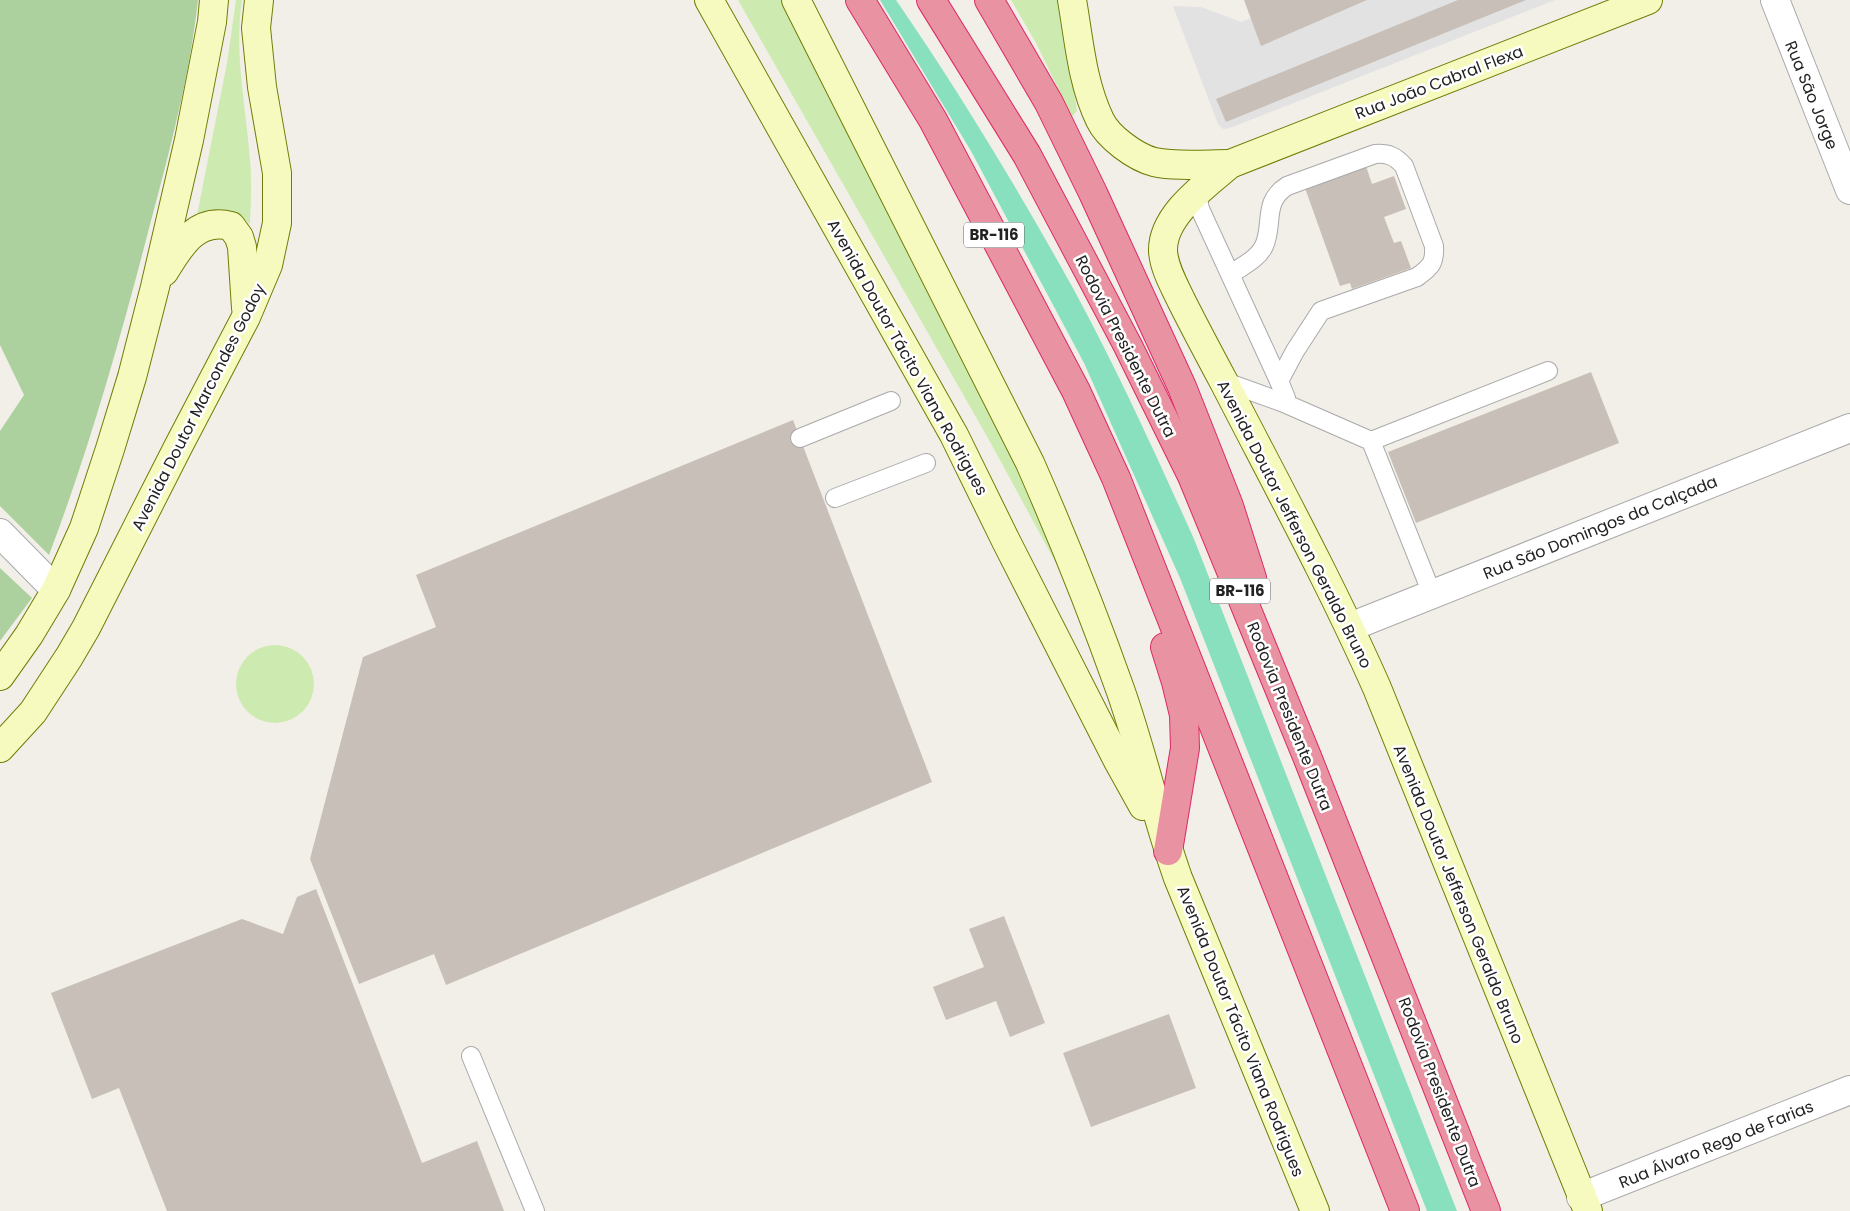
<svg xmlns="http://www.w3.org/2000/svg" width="1850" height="1211" viewBox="0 0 1850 1211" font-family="Poppins,sans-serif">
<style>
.grass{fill:#cdebb0}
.forest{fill:#add19e}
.pitch{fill:#88e0be}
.parking{fill:#e2e2e2}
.building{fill:#c7bfb8}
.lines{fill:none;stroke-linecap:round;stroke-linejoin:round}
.service-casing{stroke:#a9a9a9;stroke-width:20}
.minor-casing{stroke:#a9a9a9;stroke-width:30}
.secondary-casing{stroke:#707d05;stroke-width:30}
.motorway-casing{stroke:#dc2a67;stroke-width:30}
.service{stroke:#fff;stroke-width:18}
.minor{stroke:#fff;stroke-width:28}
.secondary{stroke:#f7fabf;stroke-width:28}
.motorway{stroke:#e892a2;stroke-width:28}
.labels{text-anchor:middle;stroke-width:5;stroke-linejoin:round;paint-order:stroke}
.shield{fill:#fff;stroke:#646464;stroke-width:1}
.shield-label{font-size:15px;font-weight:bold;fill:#222}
.street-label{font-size:16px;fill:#222;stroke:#fff}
</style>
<rect width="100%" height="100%" fill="#f2efe9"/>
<g class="grass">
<path d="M236 0H242C234 53 246 107 250 160 252 181 251 203 250 224 233 209 218 207 197 215L227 63Z"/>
<polygon points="738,0 782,0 1013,459 1076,600 989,440"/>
<polygon points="1011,0 1061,0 1077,111 1072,117 1036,43"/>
<circle cx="275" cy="684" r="39"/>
</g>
<g class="forest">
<path d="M0 0H198C189 81 167 161 146 240 118 347 88 452 49 555L0 506V431L24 395 0 345Z"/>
<polygon points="0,568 32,598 0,641"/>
</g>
<path class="pitch" d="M880 0H896C960 93 1019 191 1074 290 1118 371 1156 455 1194 539L1457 1211H1427L1180 578 1084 363 971 151Z"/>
<polygon class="parking" points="1296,0 1555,0 1230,128 1223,129 1218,124 1173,6 1201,7 1241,22"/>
<g class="building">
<polygon points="1244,0 1367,0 1261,46"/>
<polygon points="1458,0 1526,0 1226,122 1216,99"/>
<polygon points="1364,160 1372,184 1394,176 1406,209 1384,217 1394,243 1401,241 1411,268 1352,289 1350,283 1340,286 1305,188"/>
<polygon points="1591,372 1619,443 1416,523 1388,452"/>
<polygon points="793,420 932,782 446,985 434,954 359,984 310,859 363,657 436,627 416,575"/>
<polygon points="316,889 422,1163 477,1141 504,1211 167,1211 119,1088 92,1099 51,993 242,919 283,934 297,897"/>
<polygon points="1004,916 1045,1023 1010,1037 996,1001 946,1020 933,987 984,967 969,929"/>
<polygon points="1169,1014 1196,1088 1091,1127 1063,1053"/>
</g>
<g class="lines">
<g class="service-casing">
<g id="service">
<polyline points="1202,188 1198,199 1200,209 1279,381"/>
<path d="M1231 274C1242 266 1258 259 1264 246 1274 224 1262 202 1287 186L1375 154C1388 153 1395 156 1404 166L1434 246C1435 263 1431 267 1417 277L1321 311 1295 351 1279 381 1286 398"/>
<polyline points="1223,381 1284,403 1371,441 1432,594"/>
<polyline points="800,438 891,401"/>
<polyline points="1371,441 1548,371"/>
<polyline points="835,498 926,463"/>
<polyline points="471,1056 535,1211"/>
</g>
</g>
<g class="minor-casing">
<g id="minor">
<polyline points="1775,0 1850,190"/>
<polyline points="0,533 56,590"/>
<polyline points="1350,627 1850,428"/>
<polyline points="1581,1197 1850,1090"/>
</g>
</g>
<g class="secondary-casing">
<g id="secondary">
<polyline points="709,0 954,435 1006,541 1118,761 1143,806"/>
<path d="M796 0 1030 463C1063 538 1093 613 1120 689 1142 751 1156 816 1178 878L1315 1211"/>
<path d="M1072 0C1079 40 1082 83 1100 120 1108 137 1135 157 1154 162 1176 167 1207 164 1230 164"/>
<path d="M164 272C180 246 196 217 231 226L239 237 242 247 246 308"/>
<polyline points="0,676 29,635 56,590 84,528 110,449 132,377 155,287 189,140 212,22 214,0"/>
<polyline points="0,748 33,712 69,657 86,628 178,447 246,317 268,265 277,223 277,173 262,87 256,28 259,0"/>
<path d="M1588 1211 1377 688C1331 584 1277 485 1225 384 1210 356 1195 328 1181 300 1174 285 1164 268 1163 251 1162 215 1206 185 1230 164L1648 0"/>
</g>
</g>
<g class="motorway-casing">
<g id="motorway">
<polyline points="860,0 933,120 1076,391 1116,478 1405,1211"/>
<polyline points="931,0 1027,155 1128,346 1192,476 1308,759 1486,1211"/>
<polyline points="989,0 1049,103 1093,193 1182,387 1229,506 1252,578"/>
<polyline points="1165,647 1176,682 1184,715 1185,748 1168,851"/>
</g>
</g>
<use href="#service" class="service"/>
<use href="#minor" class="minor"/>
<use href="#secondary" class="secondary"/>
<use href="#motorway" class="motorway"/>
</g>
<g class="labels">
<g class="shield">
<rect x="964" y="222.5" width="60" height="25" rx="4"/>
<rect x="1210" y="578.5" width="60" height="25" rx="4"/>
</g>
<g class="shield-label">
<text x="994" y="240">BR-116</text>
<text x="1240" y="596">BR-116</text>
</g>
<g class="street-label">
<text transform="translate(1439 82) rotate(-21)" y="6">Rua João Cabral Flexa</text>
<text transform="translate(1812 95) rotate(68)" y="6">Rua São Jorge</text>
<text transform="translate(1126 346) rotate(63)" y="6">Rodovia Presidente Dutra</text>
<text transform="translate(908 357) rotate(61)" y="6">Avenida Doutor Tácito Viana Rodrigues</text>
<text transform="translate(198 407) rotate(-63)" y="6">Avenida Doutor Marcondes Godoy</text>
<text transform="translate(1295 524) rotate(63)" y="6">Avenida Doutor Jefferson Geraldo Bruno</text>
<text transform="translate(1600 527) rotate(-22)" y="6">Rua São Domingos da Calçada</text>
<text transform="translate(1290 716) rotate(68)" y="6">Rodovia Presidente Dutra</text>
<text transform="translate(1459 894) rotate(68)" y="6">Avenida Doutor Jefferson Geraldo Bruno</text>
<text transform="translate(1241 1031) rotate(68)" y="6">Avenida Doutor Tácito Viana Rodrigues</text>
<text transform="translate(1440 1092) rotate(69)" y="6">Rodovia Presidente Dutra</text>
<text transform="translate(1716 1144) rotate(-22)" y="6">Rua Álvaro Rego de Farias</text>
</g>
</g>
</svg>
